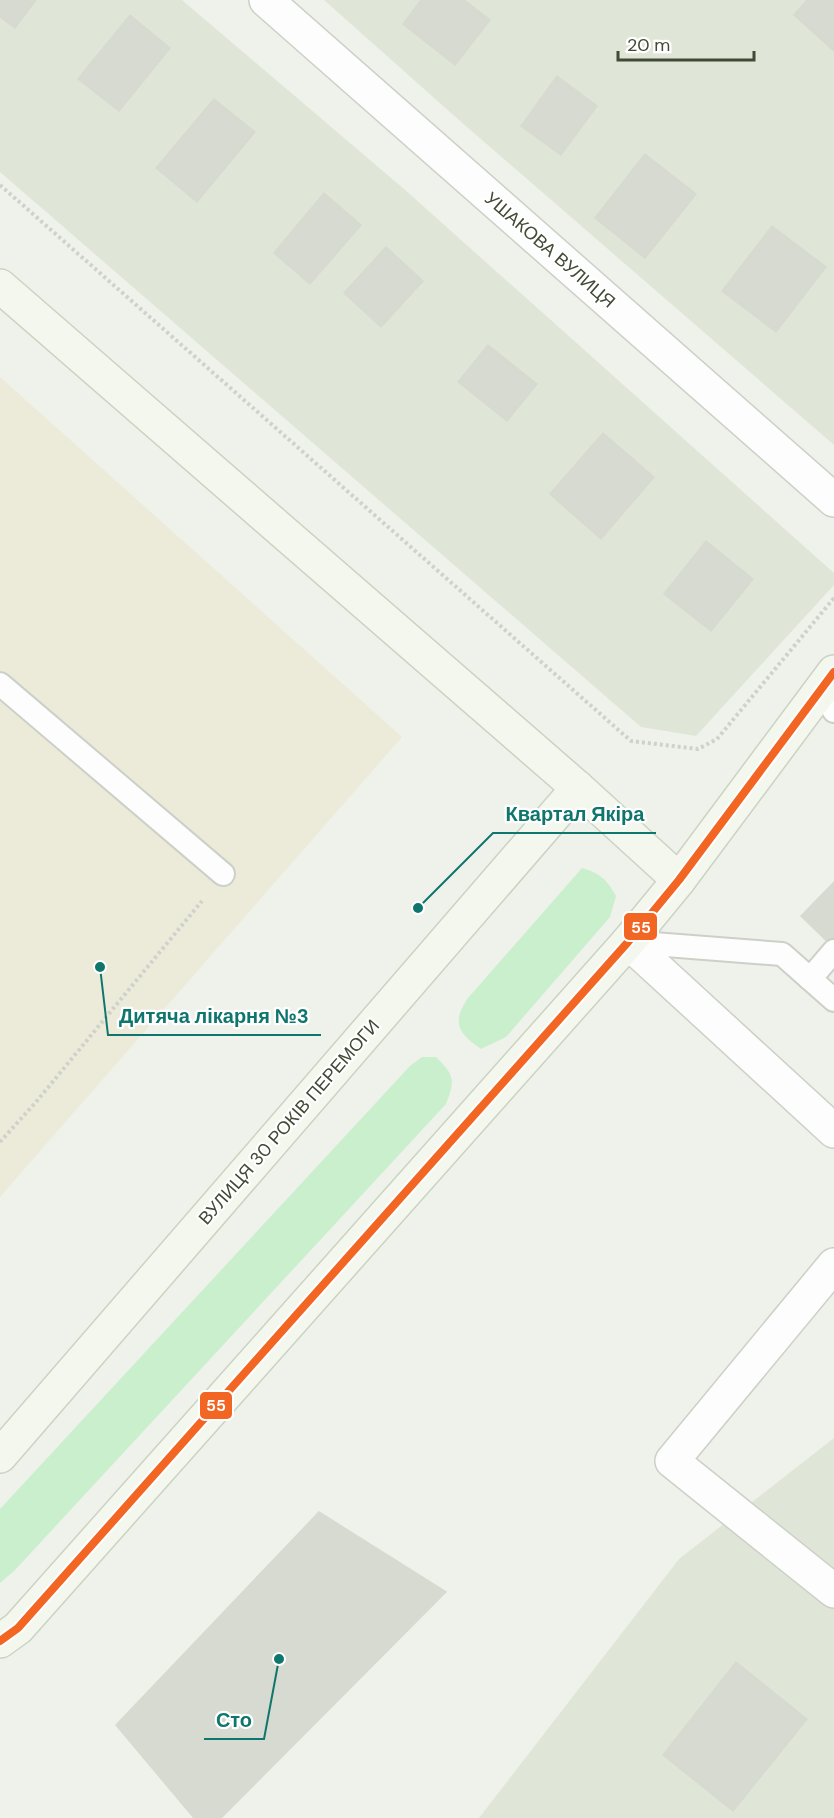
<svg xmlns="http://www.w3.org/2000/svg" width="834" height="1818" viewBox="0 0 834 1818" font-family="'DM Sans',sans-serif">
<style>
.residential{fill:#e0e6d7}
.medical{fill:#ecebda}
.green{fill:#c9efcd}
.building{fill:#d6dad1;stroke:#d6dacf;stroke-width:1.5}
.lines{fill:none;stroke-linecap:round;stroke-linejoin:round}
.lane-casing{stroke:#ccd0c7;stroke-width:26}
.street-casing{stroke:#ccd0c7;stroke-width:36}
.secondary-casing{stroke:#cbd3c2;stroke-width:36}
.path{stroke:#ced2ca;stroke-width:4;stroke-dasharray:3 3;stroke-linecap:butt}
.lane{stroke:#fcfdfc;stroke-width:22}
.street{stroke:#fcfdfc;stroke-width:33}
.secondary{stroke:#f3f7ee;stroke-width:33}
.bus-1-casing{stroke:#fff;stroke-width:12}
.bus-1{stroke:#f26522;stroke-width:8}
.labels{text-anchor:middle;stroke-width:4.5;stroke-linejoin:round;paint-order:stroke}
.street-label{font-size:18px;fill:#424935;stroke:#fff}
.leader{fill:none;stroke:#0f766e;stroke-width:2}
.callout-dot{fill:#0f766e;stroke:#fff;stroke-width:2}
.callout-label{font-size:20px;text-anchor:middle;font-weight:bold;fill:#0f766e;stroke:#fff;stroke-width:4.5;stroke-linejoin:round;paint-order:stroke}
.line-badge{stroke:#fff;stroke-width:2}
.badge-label{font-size:16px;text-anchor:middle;font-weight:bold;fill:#fff}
</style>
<rect width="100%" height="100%" fill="#eef2ea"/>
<g class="residential">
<polygon points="0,0 182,0 404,189 834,573 834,585 696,736 641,727 0,172"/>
<polygon points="324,0 834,0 834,445 460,121"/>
<polygon points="834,1438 834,1818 479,1818 679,1559"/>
</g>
<polygon class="medical" points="0,377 402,737 0,1197"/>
<g class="green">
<path d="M582 868C600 873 607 880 616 896L610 917 506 1037 481 1049C457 1033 452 1022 468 998Z"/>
<path d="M422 1057H436C455 1076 455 1080 446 1104L15 1570 0 1583V1509L410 1066Z"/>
</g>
<g class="building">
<polygon points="0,0 36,0 15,28 0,17"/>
<polygon points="421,0 464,0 490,20 455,65 403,24"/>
<polygon points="807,0 834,0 834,51 794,15"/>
<polygon points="130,15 170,48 119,111 78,79"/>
<polygon points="557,76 597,106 561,155 521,126"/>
<polygon points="214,99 255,132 197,202 156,168"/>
<polygon points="645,154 696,194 645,258 595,218"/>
<polygon points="324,193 361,225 310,284 274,253"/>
<polygon points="772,226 826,267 776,332 722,291"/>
<polygon points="386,247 423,281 381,327 344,293"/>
<polygon points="488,345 537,384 507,421 458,382"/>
<polygon points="603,433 654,477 601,539 550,494"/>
<polygon points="706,541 753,579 711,631 664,594"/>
<polygon points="834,882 834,948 801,916"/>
<polygon points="319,1512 446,1592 221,1818 194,1818 116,1725"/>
<polygon points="736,1662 807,1719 733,1811 663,1755"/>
</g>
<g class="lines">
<g class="lane-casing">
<g id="lane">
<polyline points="0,684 223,874"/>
<polyline points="822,689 834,711"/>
<polyline points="628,942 782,954 834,1000"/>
<polyline points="810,979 834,951"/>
</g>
</g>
<g class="street-casing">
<g id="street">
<polyline points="266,0 834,500"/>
<polyline points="628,942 834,1131"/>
<polyline points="834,1265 672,1461 834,1591"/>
</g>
</g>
<g class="secondary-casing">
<g id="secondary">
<polyline points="0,286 578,788 679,880"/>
<polyline points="0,1456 578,788"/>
<polyline points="0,1641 18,1628 628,942 679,880 834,672"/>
</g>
</g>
<g class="path">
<polyline points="0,185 631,741 698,749 717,739 834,598"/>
<polyline points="0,1142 36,1102 202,901"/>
</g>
<use href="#lane" class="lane"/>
<use href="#street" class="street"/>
<use href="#secondary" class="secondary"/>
<g class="bus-1-casing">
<polyline id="bus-1" points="0,1641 18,1628 628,942 679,880 834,672"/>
</g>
<use href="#bus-1" class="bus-1"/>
</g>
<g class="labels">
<g class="street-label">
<text transform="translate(550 250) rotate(41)" y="6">УШАКОВА ВУЛИЦЯ</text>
<text transform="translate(289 1122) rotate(-49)" y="6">ВУЛИЦЯ 30 РОКІВ ПЕРЕМОГИ</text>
</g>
</g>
<path class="leader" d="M418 908L493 833H656M100 967L108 1035H321M279 1659L264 1739H204"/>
<g class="callout-dot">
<circle cx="418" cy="908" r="6"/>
<circle cx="100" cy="967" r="6"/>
<circle cx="279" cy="1659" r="6"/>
</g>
<g class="callout-label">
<text x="575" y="821">Квартал Якіра</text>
<text x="214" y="1023">Дитяча лікарня №3</text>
<text x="234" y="1727">Сто</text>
</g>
<g class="line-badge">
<rect x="623" y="912" width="35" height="29" rx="6" fill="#f26522"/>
<rect x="199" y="1391" width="34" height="29" rx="6" fill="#f26522"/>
</g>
<g class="badge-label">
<text x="641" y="933">55</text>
<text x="216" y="1411">55</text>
</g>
<path d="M618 51v9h136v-9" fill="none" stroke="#424935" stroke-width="3"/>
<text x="627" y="51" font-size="18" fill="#424935" stroke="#ffffff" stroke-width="4.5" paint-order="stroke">20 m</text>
</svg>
